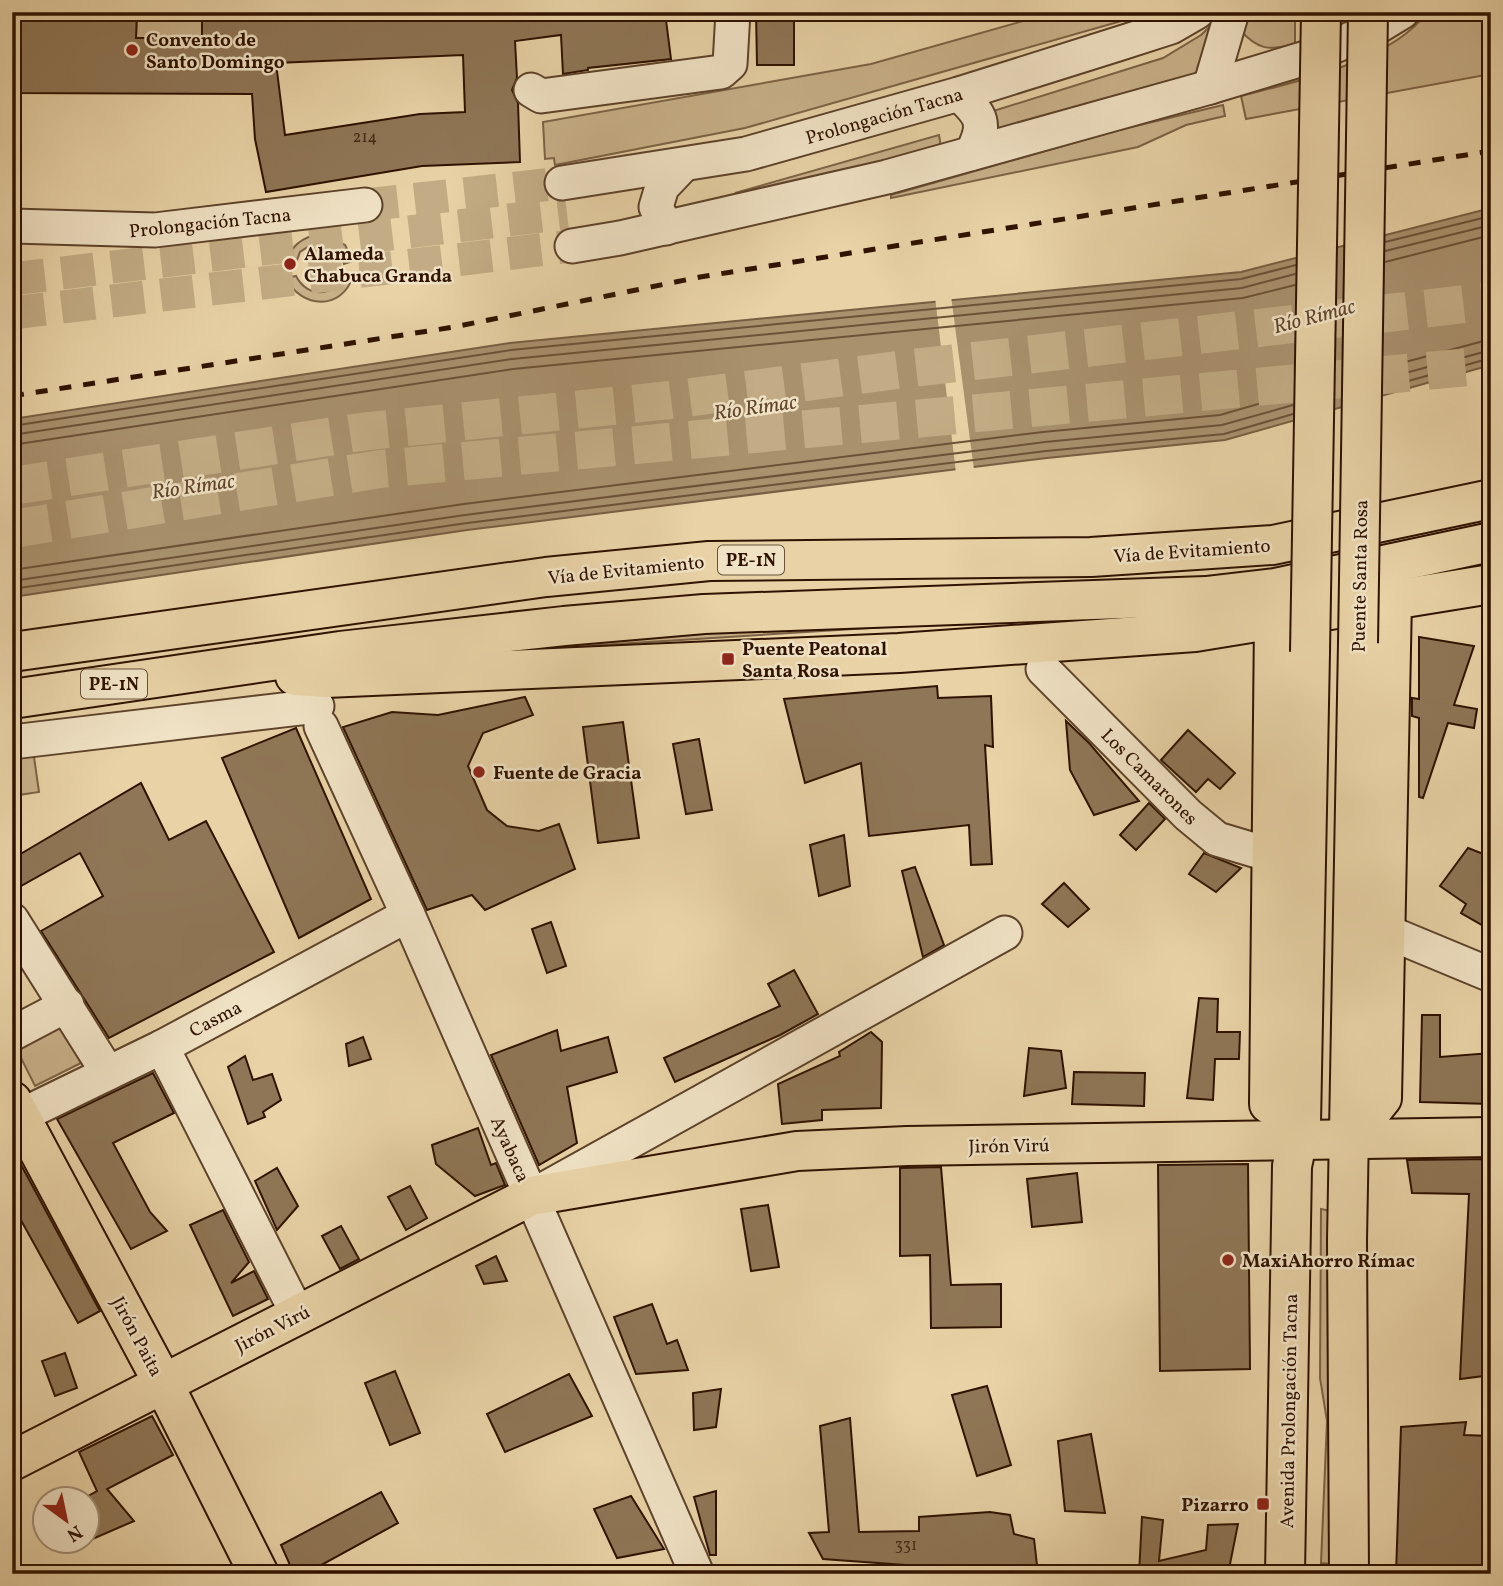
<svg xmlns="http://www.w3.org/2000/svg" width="1503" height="1586" viewBox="0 0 1503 1586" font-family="Vollkorn,serif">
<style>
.green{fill:#c9b18a;stroke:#7c6245;stroke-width:2}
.water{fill:#a9916e;stroke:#785e42;stroke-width:2}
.pier{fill:#e8d2a6}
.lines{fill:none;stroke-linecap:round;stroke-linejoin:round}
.shore{stroke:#6c5237;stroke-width:2}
.building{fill:#8f7656;stroke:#2f1200;stroke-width:2;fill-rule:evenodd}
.minor-tunnel{stroke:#c3ac85;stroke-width:33;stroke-dasharray:33 17;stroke-linecap:butt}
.highway-tunnel{stroke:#c3ac85;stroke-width:38;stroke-dasharray:38 19;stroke-linecap:butt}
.minor-casing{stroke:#5d422a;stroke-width:37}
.major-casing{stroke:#2f1200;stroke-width:42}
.highway-casing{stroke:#2f1200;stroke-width:42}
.minor{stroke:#f0e2c5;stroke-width:33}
.major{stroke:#e8d2a6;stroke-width:38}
.highway{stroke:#e8d2a6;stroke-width:38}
.rail{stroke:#2f1200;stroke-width:5;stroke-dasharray:12 12;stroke-linecap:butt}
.major-bridge-casing{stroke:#2f1200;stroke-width:42;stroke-linecap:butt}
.major-bridge{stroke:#e8d2a6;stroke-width:38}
.poi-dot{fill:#8f2418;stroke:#f0e2c5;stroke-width:2.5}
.labels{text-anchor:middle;stroke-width:5;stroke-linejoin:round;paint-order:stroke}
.number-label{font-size:16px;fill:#472b16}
.shield{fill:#f0e2c5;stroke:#69503b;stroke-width:2}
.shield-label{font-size:18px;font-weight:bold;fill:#2f1200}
.poi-label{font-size:19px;font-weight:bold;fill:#2f1200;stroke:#f0e2c5;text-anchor:start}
.street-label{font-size:19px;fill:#2f1200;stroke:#f0e2c5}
.water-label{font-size:21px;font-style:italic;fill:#60452c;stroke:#f0e2c5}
</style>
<rect width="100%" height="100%" fill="#e8d2a6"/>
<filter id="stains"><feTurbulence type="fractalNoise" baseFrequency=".00286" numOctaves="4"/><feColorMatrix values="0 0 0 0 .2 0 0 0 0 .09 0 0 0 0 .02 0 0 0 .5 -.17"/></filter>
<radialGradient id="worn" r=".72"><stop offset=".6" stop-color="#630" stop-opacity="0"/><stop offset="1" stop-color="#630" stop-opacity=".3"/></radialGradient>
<g class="green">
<polygon points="137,12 202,12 202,38 136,38"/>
<polygon points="1055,12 1153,12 745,128 555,165 554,158 545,159 543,122 871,64"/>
<path d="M1242 12H1295V44C1269 51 1258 50 1240 30Z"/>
<path d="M1427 12H1491V74L1246 119 1241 96C1296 82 1394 60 1427 12Z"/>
<polygon points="1221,16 1200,77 988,133 987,113 1163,58 1201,35"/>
<polygon points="1223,105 1225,116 1186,125 1138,147 891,198 891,195 1119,130"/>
<polygon points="939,135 941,147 862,170 735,193"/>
<path d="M325 234 345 245 353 261 344 264C341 249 329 243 314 243L300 252 294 268 285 266C290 245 303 235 325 234Z"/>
<path d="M344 274 353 276C342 311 301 309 286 278L296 276C307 298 335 298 344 274Z"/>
<polygon points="1077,615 506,651 505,639"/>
<polygon points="32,743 39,792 12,796 12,746"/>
<polygon points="61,1023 81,1063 35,1086 15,1046"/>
<polygon points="1321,1209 1336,1212 1332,1564 1321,1563 1327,1421 1320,1378"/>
</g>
<polygon class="water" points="1491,208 1491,365 1225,440 1047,458 467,530 12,597 12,419 510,343 1241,272"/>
<polygon class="pier" points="951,296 974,470 956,473 935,297"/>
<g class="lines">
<g class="shore">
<polyline points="1385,242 1491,216"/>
<polyline points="1385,251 1491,225"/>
<polyline points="1385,262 1491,235"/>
<polyline points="1383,368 1491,339"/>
<polyline points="1383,379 1491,350"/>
<polyline points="1383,388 1491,358"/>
<polyline points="12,426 511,350 1241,279 1296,265"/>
<polyline points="12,435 512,359 1242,288 1295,274"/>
<polyline points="12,445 513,369 1243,298 1295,285"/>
<polyline points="12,570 464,504 1043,432 1220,415 1293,394"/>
<polyline points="12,581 465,515 1045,442 1222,425 1293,405"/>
<polyline points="12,589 467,523 1046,451 1224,434 1293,414"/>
</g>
</g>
<g class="building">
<path d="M12 12H137L136 38H202V12H593V18L665 12 671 59 588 68V70L563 74 561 35 515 41 517 78 512 90 518 103 520 162 422 166 266 192 255 139 252 94 12 93ZM463 55 465 112 420 114 285 135 276 63Z"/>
<polygon points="756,12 794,12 794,65 757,65"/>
<polygon points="1419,637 1474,646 1454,705 1477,709 1474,728 1448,723 1423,798 1419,797 1419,718 1412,716 1412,698 1419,699"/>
<polygon points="937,686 938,698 991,696 993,747 985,745 992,864 971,865 969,825 869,836 861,763 805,783 784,699"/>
<polygon points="525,697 533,715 483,733 468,766 487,810 507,826 539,831 559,824 575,869 485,910 472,895 427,910 343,727 392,712 438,715"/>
<polygon points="1066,721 1089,743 1139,801 1094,815 1070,770"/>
<polygon points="623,722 639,838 598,843 583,727"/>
<polygon points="296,728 371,899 299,938 222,758"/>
<polygon points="1188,730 1235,773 1220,789 1208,779 1196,792 1161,760"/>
<polygon points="699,739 712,810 686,814 673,744"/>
<polygon points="141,783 169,840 206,821 274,952 109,1038 41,931 103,896 80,853 12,891 12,859"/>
<polygon points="1149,803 1165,819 1136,850 1120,835"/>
<polygon points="844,835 850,886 819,896 810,845"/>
<polygon points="1468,848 1491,857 1491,906 1482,925 1461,913 1466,904 1440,886"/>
<polygon points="1204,853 1241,868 1216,892 1189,874"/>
<polygon points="915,867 944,945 923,957 902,871"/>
<polygon points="1064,883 1089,909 1068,927 1042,904"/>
<polygon points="551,922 566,966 547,973 532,929"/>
<polygon points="794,970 818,1014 780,1035 675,1082 664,1058 780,1006 768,984"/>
<polygon points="1199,998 1218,999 1217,1032 1240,1032 1239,1059 1215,1059 1213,1100 1187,1098"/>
<polygon points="1422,1015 1440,1015 1440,1057 1491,1053 1491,1104 1420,1102"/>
<polygon points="557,1030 561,1051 608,1037 617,1072 567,1087 577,1143 539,1165 491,1055"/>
<polygon points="871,1032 882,1042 881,1108 822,1110 822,1120 782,1124 778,1084 840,1056 839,1052"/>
<polygon points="363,1037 371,1059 349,1066 346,1044"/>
<polygon points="1029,1048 1061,1051 1066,1088 1024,1096"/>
<polygon points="245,1056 253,1080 272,1074 281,1100 263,1112 265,1117 248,1124 228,1067"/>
<polygon points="1074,1072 1145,1073 1144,1106 1072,1104"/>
<polygon points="153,1073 174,1113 113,1143 150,1212 167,1231 131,1249 57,1119"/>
<polygon points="478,1128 491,1165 496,1163 505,1185 475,1196 436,1164 432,1145"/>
<polygon points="12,1148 100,1311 78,1323 12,1204"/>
<polygon points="1491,1159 1491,1375 1460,1379 1469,1194 1412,1193 1407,1160"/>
<polygon points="1248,1164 1250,1369 1160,1371 1158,1165"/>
<polygon points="941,1167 951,1285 1001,1284 1001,1327 931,1328 930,1255 900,1256 900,1168"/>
<polygon points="277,1168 298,1206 277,1230 255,1181"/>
<polygon points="1077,1173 1082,1222 1032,1227 1027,1179"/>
<polygon points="410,1186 427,1218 406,1230 388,1197"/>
<polygon points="768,1205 779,1267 751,1271 741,1209"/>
<polygon points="223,1210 249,1262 231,1283 254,1271 268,1299 233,1316 190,1225"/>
<polygon points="341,1226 359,1259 340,1269 322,1236"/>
<polygon points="496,1256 507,1281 484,1284 476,1266"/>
<polygon points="652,1304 667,1344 677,1340 688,1370 636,1374 614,1317"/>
<polygon points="65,1353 77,1388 55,1396 42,1361"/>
<polygon points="395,1371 420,1433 390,1445 365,1383"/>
<polygon points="569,1374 592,1416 505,1452 487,1414"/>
<polygon points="987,1386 1011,1465 977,1476 952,1395"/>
<polygon points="721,1389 716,1427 694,1430 693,1393"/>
<polygon points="152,1416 173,1455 107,1489 134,1521 88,1541 88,1496 97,1491 79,1452"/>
<polygon points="850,1418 859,1532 919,1531 919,1517 990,1512 1010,1515 1014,1534 1034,1539 1037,1565 919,1566 823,1559 809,1533 829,1532 820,1426"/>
<polygon points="1466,1422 1464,1435 1491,1436 1491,1574 1396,1574 1401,1427"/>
<polygon points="1091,1434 1105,1513 1065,1511 1058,1441"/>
<polygon points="716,1491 716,1555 710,1555 694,1497"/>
<polygon points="381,1492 398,1523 305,1574 294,1574 281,1545"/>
<polygon points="631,1496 664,1549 617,1558 594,1509"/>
<polygon points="1142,1517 1163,1520 1159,1561 1206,1550 1208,1525 1238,1524 1228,1574 1139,1574"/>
</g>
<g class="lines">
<g class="minor-tunnel">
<polyline points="365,205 562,183"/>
<polyline points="12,279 567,213"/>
<polyline points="12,313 572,246"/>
</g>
<g class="highway-tunnel">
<polyline points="12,486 360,432 670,400 905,369 1491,301"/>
<polyline points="12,529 380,469 1491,365"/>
</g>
<g class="minor-casing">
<g id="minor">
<polyline points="1210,87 1232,12"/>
<polyline points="531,90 541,96 721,72 730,64 733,12"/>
<path d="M959 94C982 116 987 123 972 153"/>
<polyline points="562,183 746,154 959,94 1121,43 1171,27 1197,12"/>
<polyline points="12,226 155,230 365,205"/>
<polyline points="666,228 656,207 662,187 683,165"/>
<polyline points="572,246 620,238 887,177 1210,87 1309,57 1374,29 1402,12"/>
<polyline points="1043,669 1188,815 1217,839 1274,856"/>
<polyline points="321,726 408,915 697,1574"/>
<polyline points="12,742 317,706"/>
<polyline points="12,920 108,1073"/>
<polyline points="1385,931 1491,975"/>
<polyline points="12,1034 67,1005"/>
<polyline points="162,1047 298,1315"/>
<polyline points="20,1116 162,1047 408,915"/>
<polyline points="543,1190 1005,933"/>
</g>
</g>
<g class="major-casing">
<g id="major">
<polyline points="1274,621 1269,1104 1301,1124"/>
<polyline points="12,1101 163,1383 259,1574"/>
<polyline points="1348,1140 1382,1098 1392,599"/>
<polyline points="12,1461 531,1196 797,1151 907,1146 1491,1137"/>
<polyline points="1285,1574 1292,1166 1301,1124 1310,652"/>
<polyline points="1349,1574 1347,1240 1358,643"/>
</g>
</g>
<g class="highway-casing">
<g id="highway">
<polyline points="12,652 546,577 709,561 1091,557 1273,545 1491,499"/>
<polyline points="295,676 326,678 899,653 1195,632 1491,584"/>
<polyline points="12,699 340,651 564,626 704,614 1206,596 1275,588 1491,542"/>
</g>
</g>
<use href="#minor" class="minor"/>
<use href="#major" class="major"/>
<use href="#highway" class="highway"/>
<polyline class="rail" points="12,396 454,327 700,277 1491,151"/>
<g class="major-bridge-casing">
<g id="major-bridge">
<polyline points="1358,643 1368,12"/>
<polyline points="1310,652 1321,12"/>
</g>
</g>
<use href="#major-bridge" class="major-bridge"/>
</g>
<g class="poi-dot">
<circle cx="132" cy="50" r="7"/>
<circle cx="290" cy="264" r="7"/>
<rect x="721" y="652" width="14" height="14" rx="3.5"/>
<circle cx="479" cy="772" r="7"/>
<circle cx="1228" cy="1260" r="7"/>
<rect x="1256" y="1497" width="14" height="14" rx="3.5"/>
</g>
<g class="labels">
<g class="number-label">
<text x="365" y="142">214</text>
<text x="906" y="1550">331</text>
</g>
<g class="shield">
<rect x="718" y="545.5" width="66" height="29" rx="5"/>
<rect x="81" y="669.5" width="66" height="29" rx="5"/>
</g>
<g class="shield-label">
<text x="751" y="566">PE-1N</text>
<text x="114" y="690">PE-1N</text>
</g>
<g class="poi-label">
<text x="146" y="46">Convento de<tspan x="146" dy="22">Santo Domingo</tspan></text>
<text x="304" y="260">Alameda<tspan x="304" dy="22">Chabuca Granda</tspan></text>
<text x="742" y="655">Puente Peatonal<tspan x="742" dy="22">Santa Rosa</tspan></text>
<text x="493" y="779">Fuente de Gracia</text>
<text x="1242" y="1267">MaxiAhorro Rímac</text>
<text x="1249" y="1511" text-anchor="end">Pizarro</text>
</g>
<g class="street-label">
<text transform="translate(884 115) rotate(-16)" y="7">Prolongación Tacna</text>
<text transform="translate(210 222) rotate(-6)" y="7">Prolongación Tacna</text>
<text transform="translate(1192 550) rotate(-4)" y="7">Vía de Evitamiento</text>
<text transform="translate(626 569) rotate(-6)" y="7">Vía de Evitamiento</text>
<text transform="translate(1359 576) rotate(-89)" y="7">Puente Santa Rosa</text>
<text transform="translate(1150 776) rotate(45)" y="7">Los Camarones</text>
<text transform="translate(215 1018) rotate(-28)" y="7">Casma</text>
<text transform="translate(1009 1145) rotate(-1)" y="7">Jirón Virú</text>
<text transform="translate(511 1149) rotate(66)" y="7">Ayabaca</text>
<text transform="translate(272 1328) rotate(-27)" y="7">Jirón Virú</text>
<text transform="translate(138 1336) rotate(62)" y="7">Jirón Paita</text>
<text transform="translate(1288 1411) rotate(-89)" y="7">Avenida Prolongación Tacna</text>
</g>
<g class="water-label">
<text transform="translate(1314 316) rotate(-15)" y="7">Río Rímac</text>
<text transform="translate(755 407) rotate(-8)" y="7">Río Rímac</text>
<text transform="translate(193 486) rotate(-8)" y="7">Río Rímac</text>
</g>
</g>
<rect width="1503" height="1586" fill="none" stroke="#e8d2a6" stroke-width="42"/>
<rect x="14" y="14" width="1475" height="1558" fill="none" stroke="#2f1200" stroke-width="3.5"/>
<rect x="21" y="21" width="1461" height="1544" fill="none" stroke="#2f1200" stroke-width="2"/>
<g transform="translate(66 1520) rotate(147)"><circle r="33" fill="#f0e2c5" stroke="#a38f76" stroke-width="2"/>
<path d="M0-5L12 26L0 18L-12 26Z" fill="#8f2418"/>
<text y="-10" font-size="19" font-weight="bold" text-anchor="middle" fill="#2f1200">N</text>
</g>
<rect width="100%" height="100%" filter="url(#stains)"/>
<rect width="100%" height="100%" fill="url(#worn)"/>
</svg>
